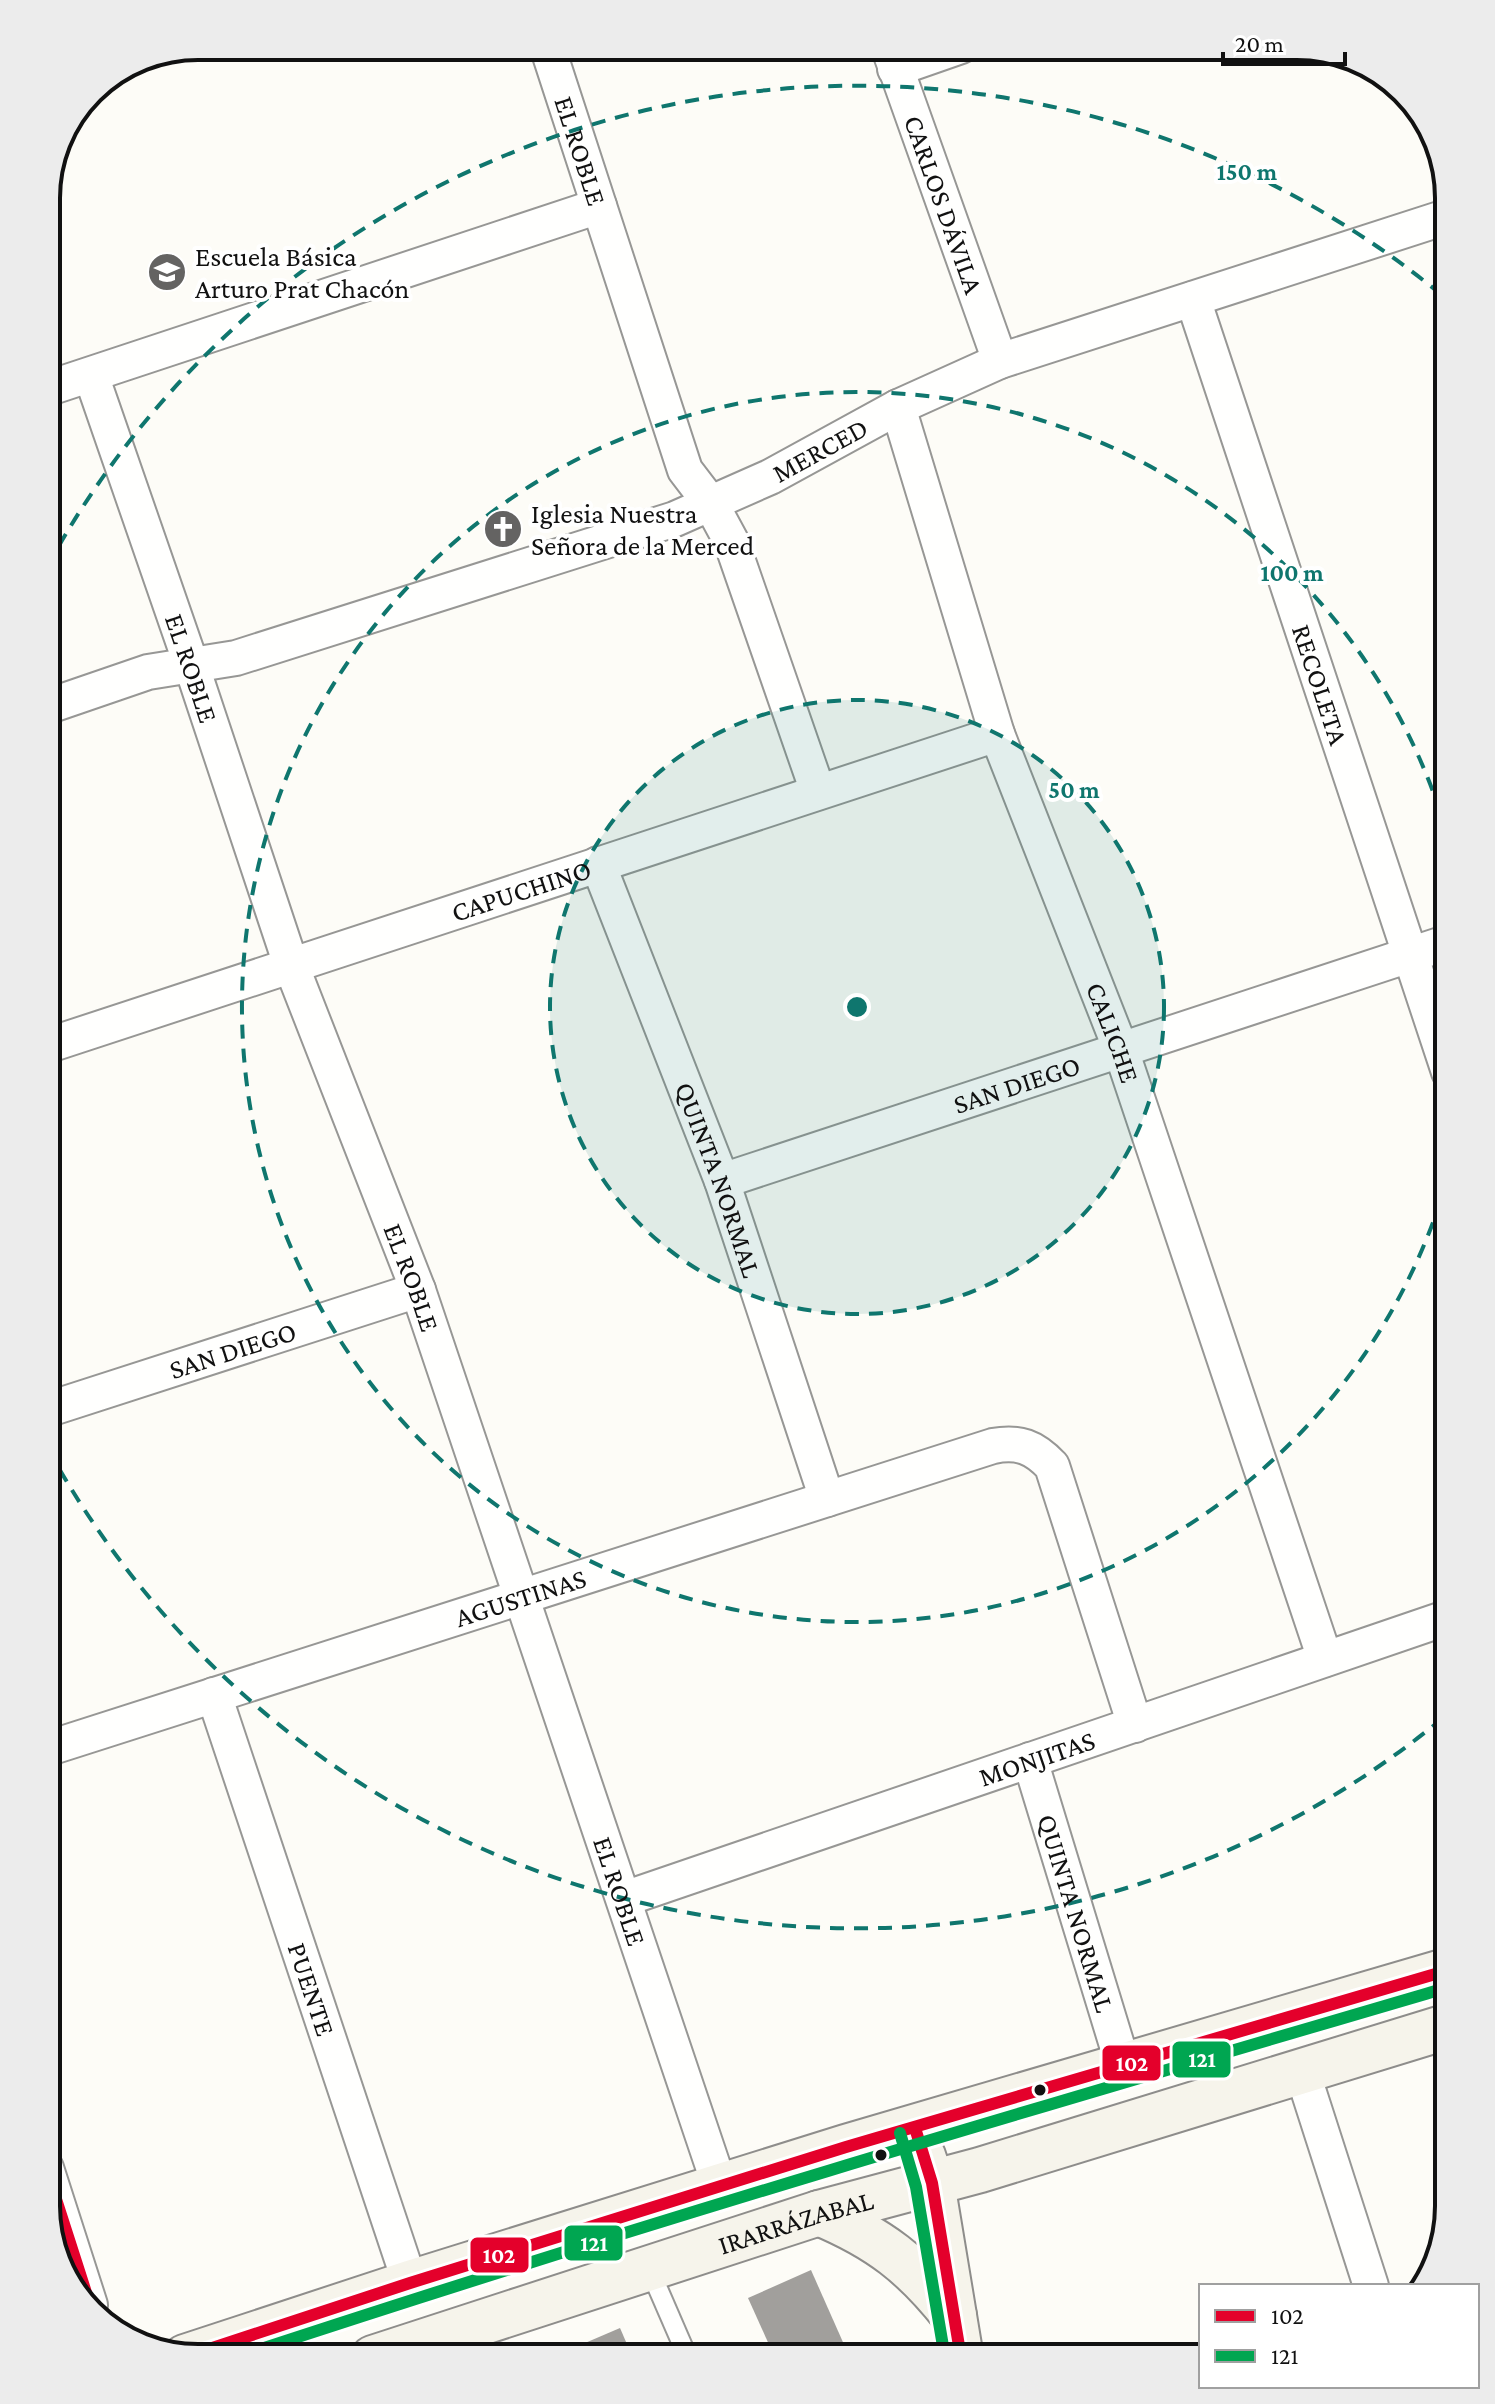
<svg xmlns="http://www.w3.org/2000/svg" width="1495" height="2404" viewBox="0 0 1495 2404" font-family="'Crimson Pro',serif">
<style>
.building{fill:#a19f9c}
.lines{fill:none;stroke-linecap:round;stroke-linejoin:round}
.lane-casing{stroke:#979795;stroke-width:22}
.street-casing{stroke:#979795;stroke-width:38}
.secondary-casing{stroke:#8e8d8b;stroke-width:48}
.lane{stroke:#fffffe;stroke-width:18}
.street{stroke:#fffffe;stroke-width:34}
.secondary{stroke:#f6f4eb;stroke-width:44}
.bus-1-casing{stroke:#fff;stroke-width:18}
.bus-2-casing{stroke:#fff;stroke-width:18}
.bus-1{stroke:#e4002b;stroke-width:12}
.bus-2{stroke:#00a651;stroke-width:12}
.ring{fill:none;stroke:#0f766e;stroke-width:4;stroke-dasharray:14 10}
.bus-dot{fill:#111;stroke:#fff;stroke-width:3}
.labels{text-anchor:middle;stroke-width:8;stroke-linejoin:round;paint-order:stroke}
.street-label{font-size:28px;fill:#111;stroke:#fff}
.poi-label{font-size:28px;fill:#111;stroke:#fff;text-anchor:start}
.rim{fill:none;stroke:#111;stroke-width:4}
.centre{fill:#0f766e;stroke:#fff;stroke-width:4}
.ring-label{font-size:24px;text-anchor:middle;font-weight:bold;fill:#0f766e;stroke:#fff;stroke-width:8;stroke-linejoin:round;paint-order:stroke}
.line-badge{stroke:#fff;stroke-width:3}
.badge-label{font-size:22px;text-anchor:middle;font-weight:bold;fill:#fff}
</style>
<rect width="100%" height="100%" fill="#fdfcf7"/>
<g class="building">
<polygon points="811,2270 850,2358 775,2358 748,2298"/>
<polygon points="620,2328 633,2358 558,2358 557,2355"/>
</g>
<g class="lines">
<g class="lane-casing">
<polyline id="lane" points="649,2268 688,2358"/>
</g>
<g class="street-casing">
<g id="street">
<path id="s1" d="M547 46 685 470 711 504 731 541 818 792"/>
<path id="s2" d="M888 46 1000 361"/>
<polyline points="895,69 961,46"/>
<path id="s3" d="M1193 299 1449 1072"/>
<path id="s4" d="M91 375 191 664 291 965 418 1290 720 2187"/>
<polyline points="46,389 599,206"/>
<path id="s5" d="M898 407 997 734 1121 1050 1325 1659"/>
<path id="s6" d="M46 707 148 672 236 658 675 519 770 477 898 407 1000 361 1449 216"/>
<path id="s7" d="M598 864 722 1181 827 1499"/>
<path id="s8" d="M46 1046 997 734"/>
<path id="s9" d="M722 1181 1449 942"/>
<path id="s10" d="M46 1410 418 1290"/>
<path id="s11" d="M214 1695 410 2283"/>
<path id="s12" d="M46 1749 993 1446C1019 1441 1034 1447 1052 1466L1135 1725"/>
<path id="s13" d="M1030 1760 1123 2065"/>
<path id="s14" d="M624 1899 1449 1617"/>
<polyline points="1302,2071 1371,2286"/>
<polyline points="46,2168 90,2305"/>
</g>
</g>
<g class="secondary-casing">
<g id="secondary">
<polyline points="923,2156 932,2183 961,2358"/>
<path d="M819 2213C879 2238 914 2265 954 2316"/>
<polyline points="185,2357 410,2283 846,2147 1449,1970"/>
<path id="s15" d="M373 2358 819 2213 980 2170 1449 2026"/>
</g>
</g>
<use href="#lane" class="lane"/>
<use href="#street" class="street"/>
<use href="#secondary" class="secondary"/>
<g class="bus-1-casing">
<g id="bus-1">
<polyline points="915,2128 932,2183 961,2358"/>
<polyline points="46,2168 90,2305"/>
<polyline points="185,2357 410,2283 846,2147 1449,1970"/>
</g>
</g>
<g class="bus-2-casing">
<g id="bus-2">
<polyline points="900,2133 916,2187 945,2358"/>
<path d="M234 2358C636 2225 1043 2106 1449 1987"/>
</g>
</g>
<use href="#bus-1" class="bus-1"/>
<use href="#bus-2" class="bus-2"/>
</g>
<circle cx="857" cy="1007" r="307" fill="#0f766e" fill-opacity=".12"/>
<g class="ring">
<circle cx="857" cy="1007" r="307"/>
<path d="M1448 1177A615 615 0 1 1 1448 837"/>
<path d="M1443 1718A922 922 0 0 1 47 1447M47 567A922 922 0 0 1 1443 296"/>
</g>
<defs>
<g id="school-disc" transform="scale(2)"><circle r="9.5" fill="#646362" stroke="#fff"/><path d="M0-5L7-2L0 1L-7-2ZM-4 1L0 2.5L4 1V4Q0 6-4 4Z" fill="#fff"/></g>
<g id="church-disc" transform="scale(2)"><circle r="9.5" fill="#646362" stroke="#fff"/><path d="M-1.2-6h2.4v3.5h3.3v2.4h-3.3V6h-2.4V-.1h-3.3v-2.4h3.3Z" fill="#fff"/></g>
</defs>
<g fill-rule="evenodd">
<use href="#school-disc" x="167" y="272"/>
<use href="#church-disc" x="503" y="529"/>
</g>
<g class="bus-dot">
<circle cx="1040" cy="2090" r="7"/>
<circle cx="881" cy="2155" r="7"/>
</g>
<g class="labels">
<g class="street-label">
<text dy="10" stroke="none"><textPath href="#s1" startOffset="110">EL ROBLE</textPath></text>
<text dy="10" stroke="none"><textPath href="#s2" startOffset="168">CARLOS DÁVILA</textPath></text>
<text dy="10" stroke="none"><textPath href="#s6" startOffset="818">MERCED</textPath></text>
<text dy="10" stroke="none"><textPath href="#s4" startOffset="310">EL ROBLE</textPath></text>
<text dy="10" stroke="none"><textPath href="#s3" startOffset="406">RECOLETA</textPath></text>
<text dy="10" stroke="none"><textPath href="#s8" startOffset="500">CAPUCHINO</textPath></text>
<text dy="10" stroke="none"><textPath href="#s5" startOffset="662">CALICHE</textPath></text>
<text dy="10" stroke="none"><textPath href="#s9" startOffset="310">SAN DIEGO</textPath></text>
<text dy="10" stroke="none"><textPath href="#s7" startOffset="338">QUINTA NORMAL</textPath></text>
<text dy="10" stroke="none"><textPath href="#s4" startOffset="958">EL ROBLE</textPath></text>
<text dy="10" stroke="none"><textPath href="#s10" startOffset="196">SAN DIEGO</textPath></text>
<text dy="10" stroke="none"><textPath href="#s12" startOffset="498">AGUSTINAS</textPath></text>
<text dy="10" stroke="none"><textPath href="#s14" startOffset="436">MONJITAS</textPath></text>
<text dy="10" stroke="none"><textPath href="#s4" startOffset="1606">EL ROBLE</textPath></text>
<text dy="10" stroke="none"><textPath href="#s13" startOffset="160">QUINTA NORMAL</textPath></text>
<text dy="10" stroke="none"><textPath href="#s11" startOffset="310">PUENTE</textPath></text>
<text dy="10" stroke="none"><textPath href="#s15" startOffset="444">IRARRÁZABAL</textPath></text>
</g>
<g class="poi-label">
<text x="195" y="266">Escuela Básica<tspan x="195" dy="32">Arturo Prat Chacón</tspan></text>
<text x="531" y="523">Iglesia Nuestra<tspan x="531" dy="32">Señora de la Merced</tspan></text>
</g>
</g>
<path d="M0 0H1495V2404H0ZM198 60H1297A138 138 0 0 1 1435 198V2206A138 138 0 0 1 1297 2344H198A138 138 0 0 1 60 2206V198A138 138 0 0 1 198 60Z" fill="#ececec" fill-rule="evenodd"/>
<path class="rim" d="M198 60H1297A138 138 0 0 1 1435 198V2206A138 138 0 0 1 1297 2344H198A138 138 0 0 1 60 2206V198A138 138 0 0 1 198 60Z"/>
<circle cx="857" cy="1007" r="12" class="centre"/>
<g class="ring-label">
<text x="1247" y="180">150 m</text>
<text x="1292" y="581">100 m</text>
<text x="1074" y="798">50 m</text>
</g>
<g class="line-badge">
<rect x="1171" y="2040" width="61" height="39" rx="8" fill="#00a651"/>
<rect x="1101" y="2044" width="61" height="38" rx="8" fill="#e4002b"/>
<rect x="563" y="2224" width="61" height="38" rx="8" fill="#00a651"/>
<rect x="469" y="2236" width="61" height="38" rx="8" fill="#e4002b"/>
</g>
<g class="badge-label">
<text x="1202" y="2067">121</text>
<text x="1132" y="2071">102</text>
<text x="594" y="2251">121</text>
<text x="499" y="2263">102</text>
</g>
<rect x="1199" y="2284" width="280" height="104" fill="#ffffff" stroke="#a0a0a0" stroke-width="2"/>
<rect x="1215" y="2310" width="40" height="12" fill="#e4002b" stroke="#a0a0a0" stroke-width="2"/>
<text x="1271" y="2324" font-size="24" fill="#111111">102</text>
<rect x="1215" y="2350" width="40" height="12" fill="#00a651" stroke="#a0a0a0" stroke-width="2"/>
<text x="1271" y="2364" font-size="24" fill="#111111">121</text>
<path d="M1223 52v12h122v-12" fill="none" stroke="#111111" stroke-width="4"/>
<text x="1235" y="52" font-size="24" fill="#111111" stroke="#ffffff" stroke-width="6" paint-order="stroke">20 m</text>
</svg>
